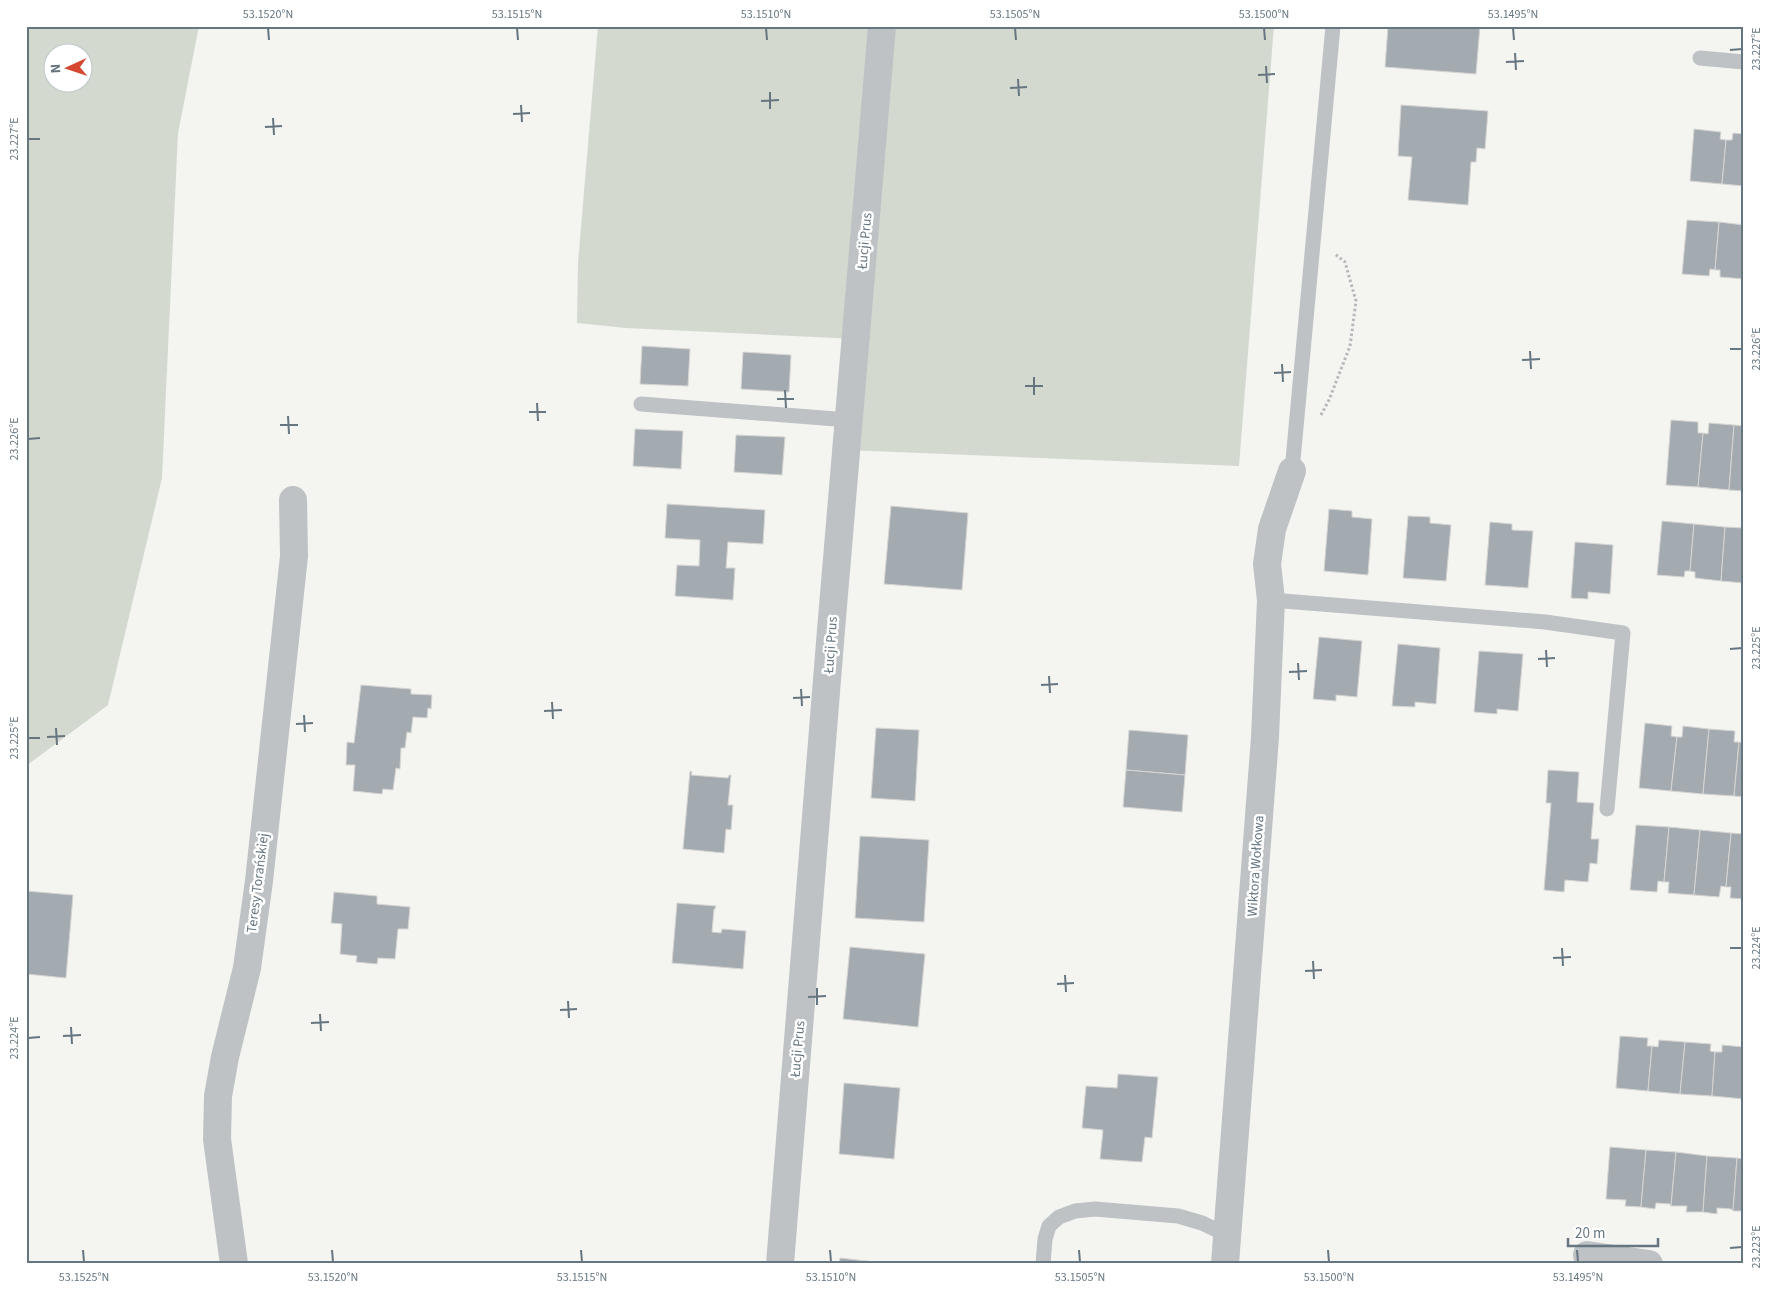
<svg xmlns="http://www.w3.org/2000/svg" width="1770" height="1290" viewBox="0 0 1770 1290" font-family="'Source Sans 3',sans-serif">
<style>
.green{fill:#d4d9d0;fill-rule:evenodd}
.building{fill:#a4abb0;stroke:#d6d5d4}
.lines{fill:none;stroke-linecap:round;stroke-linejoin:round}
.path{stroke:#b6b9bb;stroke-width:3;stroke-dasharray:2.5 2.5;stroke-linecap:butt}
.lane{stroke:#bec2c5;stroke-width:15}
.street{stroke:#bec2c5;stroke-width:28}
.ticks{fill:none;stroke:#667680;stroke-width:2}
.labels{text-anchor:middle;stroke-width:5;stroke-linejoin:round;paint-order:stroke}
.street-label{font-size:14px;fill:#667680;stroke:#fff}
.neatline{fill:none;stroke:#667680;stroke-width:2}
.ticks-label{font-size:12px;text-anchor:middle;fill:#667680}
</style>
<rect width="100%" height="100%" fill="#f4f4f1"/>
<g class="green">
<path d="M26 26H199L178 133 162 478 108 705 26 766ZM52 52H82V82H52Z"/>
<polygon points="598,26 1274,26 1239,466 846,450 856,339 626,328 577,323 578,263"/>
</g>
<g class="building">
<polygon points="1388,26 1480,26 1476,74 1385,67"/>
<polygon points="1401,105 1488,111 1485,149 1477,148 1476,162 1471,162 1468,205 1408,200 1412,157 1398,156"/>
<polygon points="1694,129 1721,132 1720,139 1726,140 1722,184 1690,181"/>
<polygon points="1733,133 1744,134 1744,186 1722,184 1726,140 1732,140"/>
<polygon points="1687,220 1719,222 1715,270 1710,269 1709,276 1682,274"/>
<polygon points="1719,222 1744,225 1744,279 1720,277 1720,270 1715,270"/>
<polygon points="642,346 690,349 688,386 640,384"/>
<polygon points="743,352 791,355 789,392 741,389"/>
<polygon points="1671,420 1698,422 1698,433 1703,433 1698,487 1666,485"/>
<polygon points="1709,423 1734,425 1729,490 1698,487 1703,433 1708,434"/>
<polygon points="1734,425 1744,426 1744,491 1729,490"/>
<polygon points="635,429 683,431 681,469 633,466"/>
<polygon points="736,435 785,437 782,475 734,472"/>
<polygon points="667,504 765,510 763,544 728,542 726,568 735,568 733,600 675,596 677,565 699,566 700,540 665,538"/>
<polygon points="891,506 968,513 962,590 884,584"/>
<polygon points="1329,509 1352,511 1352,517 1372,519 1368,575 1324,571"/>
<polygon points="1408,516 1430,517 1430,523 1451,525 1446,581 1403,578"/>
<polygon points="1662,521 1694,524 1690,571 1685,571 1684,577 1657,575"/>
<polygon points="1490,522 1512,524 1512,530 1533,531 1528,588 1485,585"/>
<polygon points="1694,524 1725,527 1721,581 1695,578 1695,572 1690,571"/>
<polygon points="1725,527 1744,528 1744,583 1721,581"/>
<polygon points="1575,542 1613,545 1610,594 1588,592 1588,599 1571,598"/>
<polygon points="1319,637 1362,641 1357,697 1336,695 1336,701 1313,699"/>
<polygon points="1398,644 1440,648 1436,704 1415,702 1415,707 1392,706"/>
<polygon points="1479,651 1523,654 1518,711 1497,709 1497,714 1474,712"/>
<polygon points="361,685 411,689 411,694 432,695 431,709 428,708 427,718 413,717 411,733 407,732 405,748 401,748 400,769 396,768 393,790 383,789 382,794 353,791 355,765 346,765 347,742 354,743"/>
<polygon points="1645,723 1672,726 1671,736 1677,737 1671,791 1639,788"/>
<polygon points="1683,726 1709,729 1703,794 1671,791 1677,737 1682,737"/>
<polygon points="876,728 919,730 915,801 871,798"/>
<polygon points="1709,729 1735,731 1734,742 1739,742 1734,796 1703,794"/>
<polygon points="1129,730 1188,735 1185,775 1126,770"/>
<polygon points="1739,742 1744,743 1744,797 1734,796"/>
<polygon points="1126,770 1185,775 1182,812 1123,807"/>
<polygon points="1548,770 1579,772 1577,802 1594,803 1591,839 1599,839 1597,864 1590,863 1588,882 1565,880 1564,892 1544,890 1551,803 1546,803"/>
<polygon points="690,771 692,772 691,775 728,778 729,775 731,775 728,805 733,805 731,830 726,829 724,853 683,849"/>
<polygon points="1636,825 1669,827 1664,882 1658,881 1657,892 1630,890"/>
<polygon points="1669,827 1700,830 1694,895 1668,893 1669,882 1664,882"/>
<polygon points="1700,830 1731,833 1726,887 1721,886 1719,897 1694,895"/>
<polygon points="1731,833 1744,834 1744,899 1730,898 1731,887 1726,887"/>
<polygon points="860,836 929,840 924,922 855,918"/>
<polygon points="26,891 73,895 66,978 26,974"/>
<polygon points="334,892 377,896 377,904 410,907 408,929 398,929 395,959 378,958 377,964 356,962 357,956 340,954 342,924 331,923"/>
<polygon points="677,903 716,906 715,909 714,909 712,932 721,933 722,929 746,931 743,969 672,963"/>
<polygon points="850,947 925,954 918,1027 843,1019"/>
<polygon points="1620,1036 1648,1038 1647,1046 1652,1046 1648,1091 1616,1088"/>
<polygon points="1659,1040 1685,1042 1680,1094 1648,1091 1652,1046 1658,1047"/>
<polygon points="1685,1042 1711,1044 1710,1051 1715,1052 1712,1096 1680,1094"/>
<polygon points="1722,1045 1744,1047 1744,1099 1712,1096 1715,1052 1722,1052"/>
<polygon points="1118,1074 1158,1077 1152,1138 1145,1137 1142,1162 1100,1159 1103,1130 1082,1128 1086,1086 1117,1088"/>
<polygon points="844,1083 900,1088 894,1159 839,1154"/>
<polygon points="1610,1147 1646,1150 1641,1207 1625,1206 1626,1200 1606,1199"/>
<polygon points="1646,1150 1676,1152 1671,1206 1670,1204 1656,1203 1655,1209 1641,1207"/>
<polygon points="1676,1152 1707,1156 1703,1212 1686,1212 1687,1206 1671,1206"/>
<polygon points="1707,1156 1737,1158 1733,1211 1731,1209 1717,1208 1717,1214 1703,1212"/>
<polygon points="1737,1158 1744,1159 1744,1211 1733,1211"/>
<polygon points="840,1258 893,1264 839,1264"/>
</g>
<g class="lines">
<polyline class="path" points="1321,415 1329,400 1350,346 1356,301 1345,262 1335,254"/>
<g class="lane">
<polyline points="1700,58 1744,62"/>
<polyline points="641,404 849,420"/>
<polyline points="1292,471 1333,26"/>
<polyline points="1271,600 1545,622 1623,633 1607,809"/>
<polyline points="1043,1264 1045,1239 1049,1226 1059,1217 1075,1211 1095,1209 1178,1216 1202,1223 1227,1235"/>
</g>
<g class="street">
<polyline points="1587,1255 1649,1264"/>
<polyline points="234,1264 217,1139 218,1096 225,1057 247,968 259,881 294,556 293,500"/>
<polyline points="780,1264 831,630 882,26"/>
<polyline points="1225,1264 1265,737 1271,600 1267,564 1272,529 1292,471"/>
</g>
</g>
<path class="ticks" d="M268 28 269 40M517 28 518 40M766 28 767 40M1015 28 1016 40M1264 28 1265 40M1513 28 1514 40M1730 50 1742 49M1515 53 1516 70M1506 62 1524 61M1266 66 1267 83M1258 75 1275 74M1018 79 1019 96M1010 88 1027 87M770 92V109M761 101 779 100M521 105 522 122M513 114 530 113M273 118 274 135M265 127 282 126M28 139H40M1730 349H1742M1530 351 1531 369M1522 360 1540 359M1282 364 1283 382M1274 373 1291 372M1034 377V395M1025 386H1043M785 390 786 408M777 399H794M537 403 538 421M529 412H546M288 416 289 434M280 425H298M28 439 40 438M1730 649 1742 648M1546 650 1547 667M1538 659 1555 658M1298 663 1299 680M1289 672 1307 671M1049 676 1050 693M1041 685 1058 684M801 689 802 706M793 698 810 697M552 702 553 719M544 711 562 710M304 715 305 732M296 724 313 723M56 728 57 745M47 737 65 736M28 738H40M1562 948 1563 966M1730 948H1742M1553 958 1571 957M1313 961 1314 979M1305 971 1322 970M1065 975 1066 992M1057 984 1074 983M817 988V1005M808 997 826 996M568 1001 569 1018M560 1010 577 1009M320 1014 321 1031M311 1023 329 1022M71 1027 72 1044M63 1036 81 1035M28 1038 40 1037M1730 1248 1742 1247M83 1250 84 1262M332 1250 333 1262M581 1250 582 1262M830 1250 831 1262M1079 1250 1080 1262M1328 1250 1329 1262M1577 1250 1578 1262"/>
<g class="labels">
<g class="street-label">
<text transform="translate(864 241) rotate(-85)" y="5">Łucji Prus</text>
<text transform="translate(830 645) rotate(-86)" y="5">Łucji Prus</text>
<text transform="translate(1255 866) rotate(-86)" y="5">Wiktora Wołkowa</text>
<text transform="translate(257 883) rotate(-83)" y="5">Teresy Torańskiej</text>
<text transform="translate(797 1049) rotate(-85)" y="5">Łucji Prus</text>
</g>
</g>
<rect width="1770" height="1290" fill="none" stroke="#ffffff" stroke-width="55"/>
<g transform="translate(68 68) rotate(267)"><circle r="24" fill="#ffffff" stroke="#c2c8cc"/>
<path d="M0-4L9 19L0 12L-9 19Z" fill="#d54730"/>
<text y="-8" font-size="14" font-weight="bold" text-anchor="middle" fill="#667680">N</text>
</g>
<path d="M1568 1238v8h90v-8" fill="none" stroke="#667680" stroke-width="2.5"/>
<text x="1575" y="1238" font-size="15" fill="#667680" stroke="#ffffff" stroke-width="4" paint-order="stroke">20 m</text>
<rect x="28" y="28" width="1714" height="1234" class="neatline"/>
<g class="ticks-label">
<text x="268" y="18">53.1520°N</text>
<text x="517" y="18">53.1515°N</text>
<text x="766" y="18">53.1510°N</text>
<text x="1015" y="18">53.1505°N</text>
<text x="1264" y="18">53.1500°N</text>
<text x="1513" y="18">53.1495°N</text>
<text transform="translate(1756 49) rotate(-90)" y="4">23.227°E</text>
<text transform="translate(14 139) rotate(-90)" y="4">23.227°E</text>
<text transform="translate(1756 349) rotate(-90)" y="4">23.226°E</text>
<text transform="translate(14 439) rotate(-90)" y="4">23.226°E</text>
<text transform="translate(1756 648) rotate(-90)" y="4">23.225°E</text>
<text transform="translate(14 738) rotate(-90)" y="4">23.225°E</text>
<text transform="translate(1756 948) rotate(-90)" y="4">23.224°E</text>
<text transform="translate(14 1038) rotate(-90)" y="4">23.224°E</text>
<text transform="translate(1756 1247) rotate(-90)" y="4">23.223°E</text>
<text x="84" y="1281">53.1525°N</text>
<text x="333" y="1281">53.1520°N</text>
<text x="582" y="1281">53.1515°N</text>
<text x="831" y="1281">53.1510°N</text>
<text x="1080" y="1281">53.1505°N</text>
<text x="1329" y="1281">53.1500°N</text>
<text x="1578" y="1281">53.1495°N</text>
</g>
</svg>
